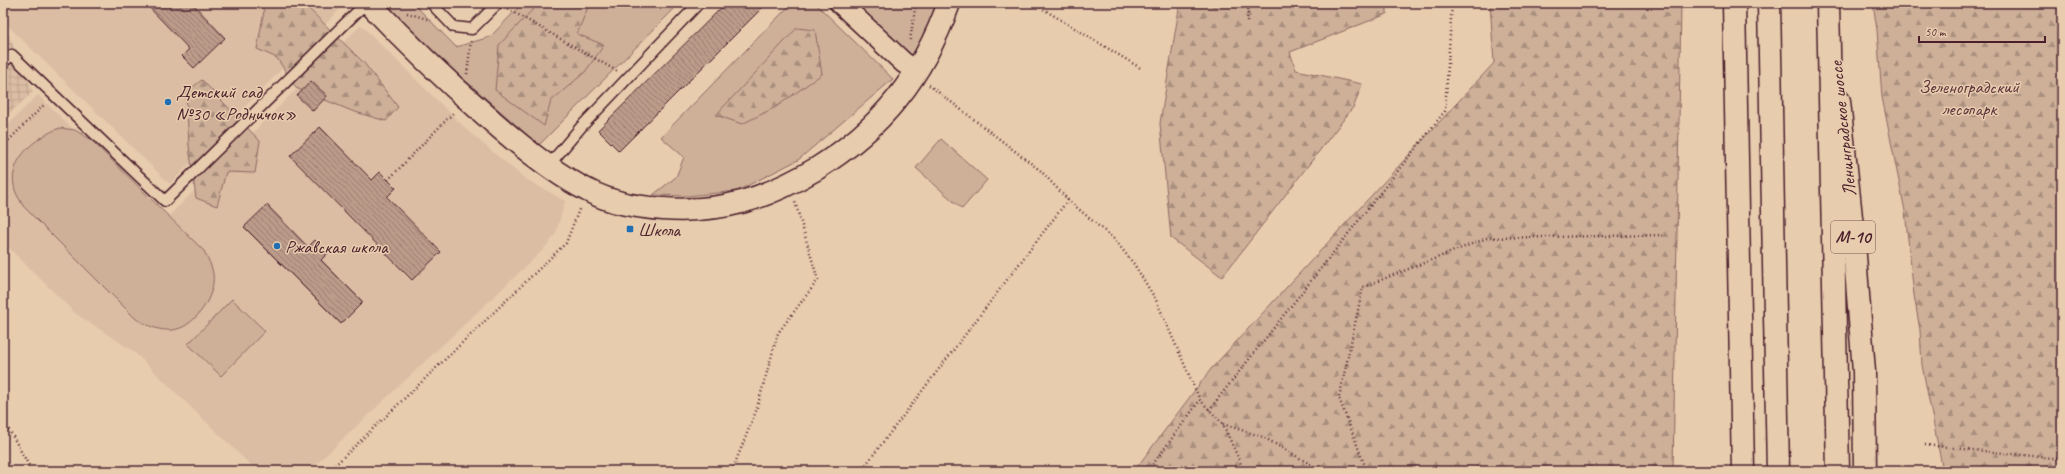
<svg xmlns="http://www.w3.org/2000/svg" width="2065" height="474" viewBox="0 0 2065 474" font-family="Caveat,sans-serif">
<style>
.built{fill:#dabda3}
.industrial{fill:url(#industrial-grid)}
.green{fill:#ceb099;stroke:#8c6862}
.forest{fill:url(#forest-firs);stroke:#8c6862}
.building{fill:url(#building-back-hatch);stroke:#4a1f2b}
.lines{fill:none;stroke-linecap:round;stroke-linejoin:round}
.service-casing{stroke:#4a1f2b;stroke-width:13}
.minor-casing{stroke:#4a1f2b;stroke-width:23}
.tertiary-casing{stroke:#4a1f2b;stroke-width:25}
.primary-casing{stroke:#4a1f2b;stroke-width:25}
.trunk-casing{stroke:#4a1f2b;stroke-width:25}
.path{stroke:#4a1f2b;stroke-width:2.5;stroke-dasharray:1 3;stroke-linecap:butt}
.service{stroke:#e7ccae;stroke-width:10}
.minor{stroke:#e7ccae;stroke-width:20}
.tertiary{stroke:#e7ccae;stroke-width:22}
.primary{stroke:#e7ccae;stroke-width:22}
.trunk{stroke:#e7ccae;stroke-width:22}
.poi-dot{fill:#1f6fb2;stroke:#e7ccae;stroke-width:1.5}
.labels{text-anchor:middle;stroke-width:3;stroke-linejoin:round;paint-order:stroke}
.shield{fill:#e7ccae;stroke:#795352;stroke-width:1}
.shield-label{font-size:18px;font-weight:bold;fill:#4a1f2b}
.park-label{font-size:19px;fill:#5e353c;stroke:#e7ccae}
.poi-label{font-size:19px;fill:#4a1f2b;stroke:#e7ccae;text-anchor:start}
.street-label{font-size:19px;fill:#4a1f2b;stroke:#e7ccae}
</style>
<defs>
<pattern id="industrial-grid" width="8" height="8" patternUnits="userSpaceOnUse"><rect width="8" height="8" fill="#dabda3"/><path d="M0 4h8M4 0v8" fill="none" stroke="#bda28c"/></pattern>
<pattern id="forest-firs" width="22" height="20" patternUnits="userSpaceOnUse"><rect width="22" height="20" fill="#ceb099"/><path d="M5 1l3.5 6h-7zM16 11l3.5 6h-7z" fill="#a98f7d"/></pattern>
<pattern id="building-back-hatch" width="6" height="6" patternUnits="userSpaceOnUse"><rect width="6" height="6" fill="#bb9b8a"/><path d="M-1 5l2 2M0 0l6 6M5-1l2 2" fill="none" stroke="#9a7e71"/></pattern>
</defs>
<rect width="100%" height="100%" fill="#e7ccae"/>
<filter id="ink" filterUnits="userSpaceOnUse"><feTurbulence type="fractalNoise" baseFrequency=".025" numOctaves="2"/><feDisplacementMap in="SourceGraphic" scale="8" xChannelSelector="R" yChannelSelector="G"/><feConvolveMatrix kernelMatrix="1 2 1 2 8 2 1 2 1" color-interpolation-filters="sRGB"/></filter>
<g filter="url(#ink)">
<g class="built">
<polygon points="3,3 341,3 343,6 170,184 3,21"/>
<polygon points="361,25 469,132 524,178 565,201 555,235 543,250 309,471 257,471 133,351 75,313 3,242 3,129 38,95 165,220"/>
</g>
<polygon class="industrial" points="3,22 33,92 3,119"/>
<g class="green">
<polygon points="382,3 413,3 456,47 490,37 523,3 680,3 539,145 395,19"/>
<polygon points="792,3 815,3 893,79 798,160 737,191 687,196 653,195 676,177 684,157 661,137"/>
<polygon points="846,3 938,3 933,20 913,56 909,57"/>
<path d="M60 128 75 130 90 139 204 251C209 261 215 271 213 283 211 303 190 332 168 330 156 330 147 325 136 319L23 206C21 202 18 197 16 193 4 162 35 137 60 128Z"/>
<polygon points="941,139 987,180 962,209 916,168"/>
<polygon points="232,299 265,331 221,376 188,344"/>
</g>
<g class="forest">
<polygon points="260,3 303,3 364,63 398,107 386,121 352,111 296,88 277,58 257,49 264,11"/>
<polygon points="539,3 593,3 588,7 577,34 604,45 585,72 551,101 544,126 495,90 499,45"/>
<polygon points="1180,3 1387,3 1387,14 1290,52 1296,70 1362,84 1354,106 1222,277 1171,238 1160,123"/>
<polygon points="1490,3 1681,3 1673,471 1134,471 1211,369 1494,63"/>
<polygon points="1873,3 2062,3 2062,471 1943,471 1922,365 1920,330 1914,295 1905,211 1882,97 1877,30"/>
<polygon points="797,28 815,30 822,74 776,107 742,124 716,115"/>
<polygon points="202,80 260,141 255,173 226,172 217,206 196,198 189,146 186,92"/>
</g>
<g class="building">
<polygon points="145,3 192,3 225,38 194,68 182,56 189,49"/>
<polygon points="726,3 767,3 619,151 598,130"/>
<polygon points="311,81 327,96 313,111 297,96"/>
<polygon points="320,127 372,180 380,172 396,188 387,197 441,252 412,280 290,156"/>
<polygon points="267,205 308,247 315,240 328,253 321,260 363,302 341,324 244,227"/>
</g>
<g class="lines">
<g class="service-casing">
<g id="service">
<polyline points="431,3 454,27 472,29 498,3"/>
<polyline points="3,62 12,55 165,201 366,3"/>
<polyline points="549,165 581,127 699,3"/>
</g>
</g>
<g class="minor-casing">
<polyline id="minor" points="840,3 904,63 917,70"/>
</g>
<g class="tertiary-casing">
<path id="tertiary" d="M369 3C405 41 443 78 482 112 512 139 551 172 587 190 611 203 636 207 663 209 722 213 765 199 816 169 882 128 923 76 949 3"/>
</g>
<g class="primary-casing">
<g id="primary">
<polyline points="1734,3 1743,471"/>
<polyline points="1839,101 1855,256 1864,372 1865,471"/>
</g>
</g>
<g class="trunk-casing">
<g id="trunk">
<polyline points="1769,3 1778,471"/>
<polyline points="1828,3 1838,471"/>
</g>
</g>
<g class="path">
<polyline points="1033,3 1142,69"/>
<polyline points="508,9 617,71"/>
<polyline points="407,13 427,19"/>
<polyline points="1247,22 1249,3"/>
<polyline points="910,40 916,3"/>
<polyline points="467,74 471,41"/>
<polyline points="929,85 1041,171 1068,200 1114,239 1134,264 1156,300 1200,400 1223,424 1244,471"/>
<polyline points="3,146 45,104"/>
<polyline points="388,180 454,112"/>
<polyline points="1209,410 1445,111 1452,3"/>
<polyline points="3,419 32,471"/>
<polyline points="1223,424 1263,437 1317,468 1318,471"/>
<polyline points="1925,445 2062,459"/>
<polyline points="329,471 566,243 580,207"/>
<polyline points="732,471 756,411 778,333 818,280 795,202"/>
<polyline points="861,471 1068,200"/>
<polyline points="1148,471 1200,400"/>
<polyline points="1367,471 1339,398 1363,287 1487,238 1666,235"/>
</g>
<use href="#service" class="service"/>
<use href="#minor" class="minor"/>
<use href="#tertiary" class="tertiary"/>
<use href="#primary" class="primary"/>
<use href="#trunk" class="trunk"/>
</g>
</g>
<g class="poi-dot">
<circle cx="168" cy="102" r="4"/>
<rect x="626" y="225" width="8" height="8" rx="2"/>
<circle cx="277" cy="246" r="4"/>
</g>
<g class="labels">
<rect class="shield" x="1831" y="221" width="44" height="32" rx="3"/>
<g class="shield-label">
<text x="1853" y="243">М-10</text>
</g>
<g class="park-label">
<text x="1969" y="93">Зеленоградский<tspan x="1969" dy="22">лесопарк</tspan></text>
</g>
<g class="poi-label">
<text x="176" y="98">Детский сад<tspan x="176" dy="22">№30 «Родничок»</tspan></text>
<text x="638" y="236">Школа</text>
<text x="285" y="253">Ржавская школа</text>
</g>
<g class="street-label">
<text transform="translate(1842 129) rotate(-96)" y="7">Ленинградское шоссе</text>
</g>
</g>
<rect width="2065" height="474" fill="none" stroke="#e7ccae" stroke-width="16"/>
<rect x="8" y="8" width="2049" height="458" fill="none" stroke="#4a1f2b" stroke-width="1.5" filter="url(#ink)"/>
<path d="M1919 36v6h126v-6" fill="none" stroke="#4a1f2b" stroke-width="2"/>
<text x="1925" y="36" font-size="12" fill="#4a1f2b" stroke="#e7ccae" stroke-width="3" paint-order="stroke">50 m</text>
</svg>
